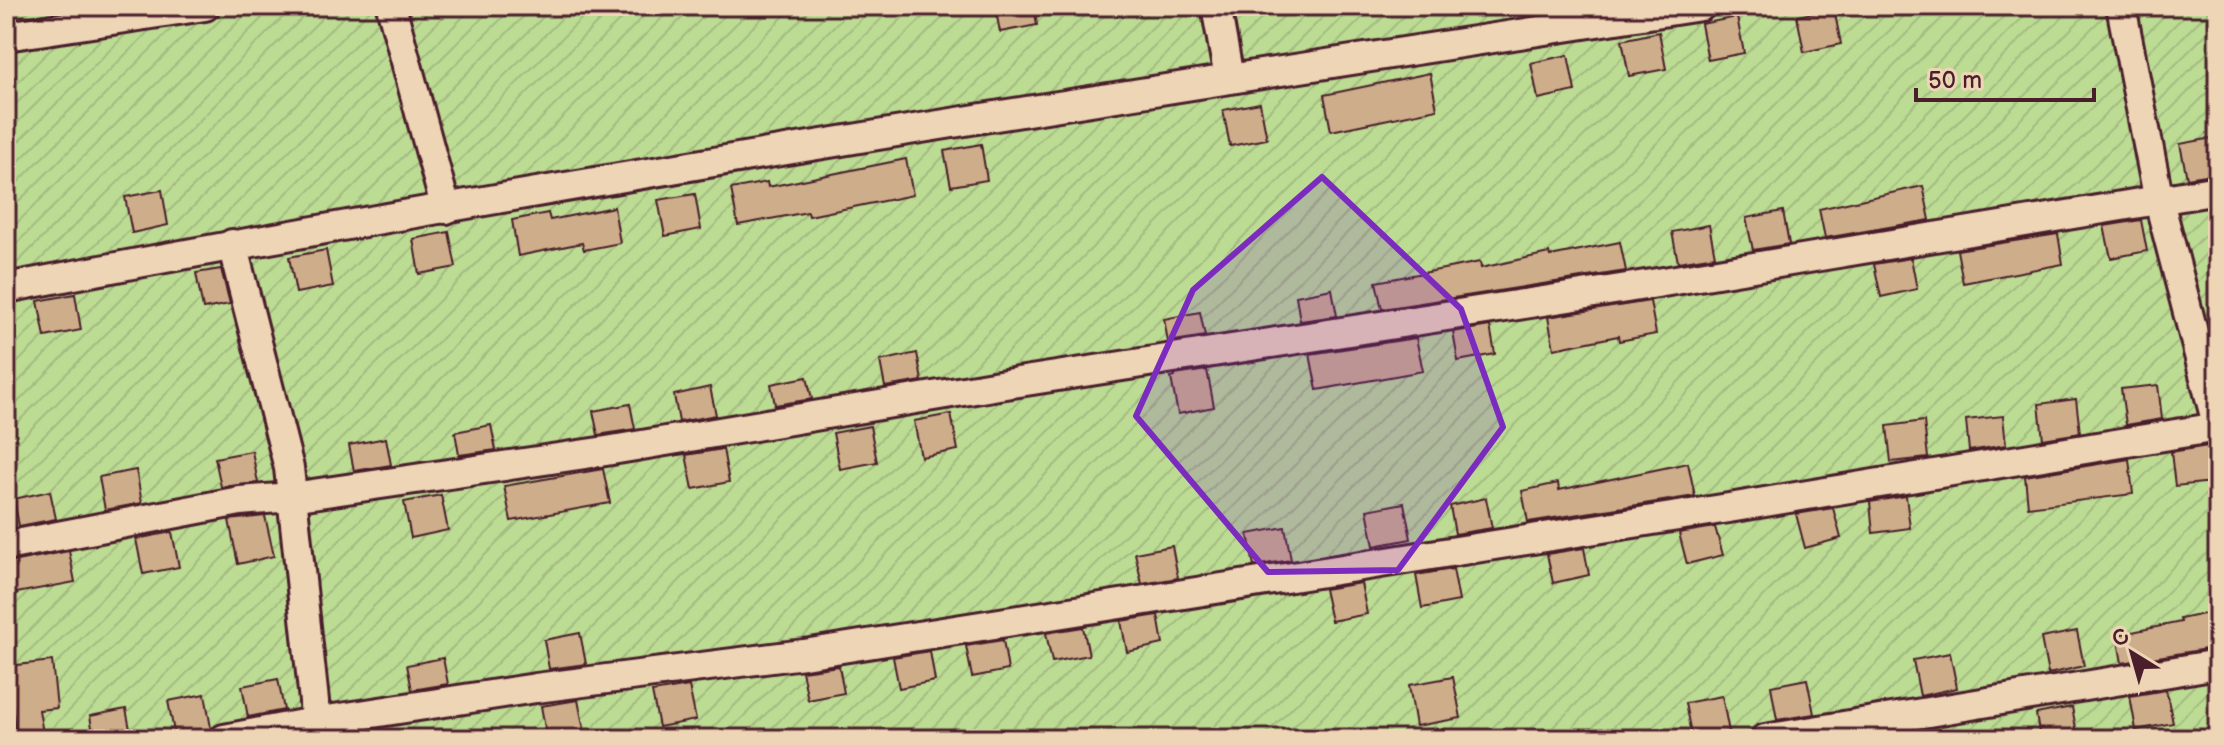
<svg xmlns="http://www.w3.org/2000/svg" width="2224" height="745" viewBox="0 0 2224 745" font-family="'Balsamiq Sans',sans-serif">
<style>
.garden{fill:url(#garden-furrows);stroke:#837e60;stroke-width:2}
.building{fill:#ceae8a;stroke:#4a1f2b;stroke-width:2}
.lines{fill:none;stroke-linecap:round;stroke-linejoin:round}
.minor-casing{stroke:#4a1f2b;stroke-width:34}
.minor{stroke:#eed5b6;stroke-width:28}
.marked{fill:#7b2cbf;fill-opacity:0.2;stroke:#7b2cbf;stroke-width:6;stroke-linejoin:round}
</style>
<defs>
<pattern id="garden-furrows" width="10" height="10" patternUnits="userSpaceOnUse" patternTransform="scale(2)"><rect width="10" height="10" fill="#bcdc94"/><path d="M-1 1l2-2M0 10L10 0M9 11l2-2" fill="none" stroke="#a3bc80"/></pattern>
</defs>
<rect width="100%" height="100%" fill="#eed5b6"/>
<filter id="ink" filterUnits="userSpaceOnUse"><feTurbulence type="fractalNoise" baseFrequency=".0125" numOctaves="2"/><feDisplacementMap in="SourceGraphic" scale="16" xChannelSelector="R" yChannelSelector="G"/><feConvolveMatrix kernelMatrix="1 2 1 2 8 2 1 2 1" color-interpolation-filters="sRGB"/></filter>
<g filter="url(#ink)">
<rect class="garden" x="6" y="6" width="2212" height="733"/>
<g class="building">
<polygon points="995,6 1034,6 1037,25 1000,32"/>
<polygon points="1834,9 1841,44 1804,52 1797,16"/>
<polygon points="1737,17 1744,53 1708,60 1701,24"/>
<polygon points="1659,32 1666,69 1629,76 1622,40"/>
<polygon points="1568,55 1575,91 1538,99 1531,63"/>
<polygon points="1430,73 1437,109 1331,131 1324,95"/>
<polygon points="1260,103 1267,139 1230,146 1223,110"/>
<polygon points="2218,137 2218,173 2187,178 2180,144"/>
<polygon points="981,144 987,180 951,186 944,151"/>
<polygon points="906,159 913,195 809,216 808,212 738,225 731,189 767,182 768,187"/>
<polygon points="1923,186 1930,220 1825,238 1819,209"/>
<polygon points="162,190 168,225 132,233 125,197"/>
<polygon points="695,194 701,229 665,236 658,200"/>
<polygon points="614,207 620,243 584,250 582,243 518,256 512,220 548,213 550,220"/>
<polygon points="1783,211 1789,244 1753,250 1746,218"/>
<polygon points="2141,220 2147,251 2111,258 2104,226"/>
<polygon points="1709,225 1715,256 1678,262 1672,232"/>
<polygon points="449,232 456,267 419,274 413,239"/>
<polygon points="2058,234 2063,264 1963,283 1957,250"/>
<polygon points="1620,242 1626,271 1382,309 1376,282 1480,262 1481,268 1549,253 1550,256"/>
<polygon points="326,250 333,286 296,293 289,257"/>
<polygon points="1911,258 1917,289 1881,297 1874,264"/>
<polygon points="221,269 230,304 203,309 196,273"/>
<polygon points="1332,289 1337,316 1300,321 1296,296"/>
<polygon points="75,294 81,330 45,337 38,301"/>
<polygon points="1650,301 1656,334 1619,341 1618,336 1554,349 1548,317"/>
<polygon points="1200,312 1205,336 1168,342 1164,319"/>
<polygon points="1490,326 1495,354 1458,361 1453,332"/>
<polygon points="1416,338 1423,371 1317,390 1310,354"/>
<polygon points="917,353 922,381 885,387 880,361"/>
<polygon points="1207,370 1214,407 1178,414 1171,378 1175,377 1175,375"/>
<polygon points="807,377 812,399 775,405 771,384"/>
<polygon points="2158,385 2162,419 2126,425 2121,389"/>
<polygon points="710,387 716,415 679,422 674,395"/>
<polygon points="2076,399 2080,433 2043,439 2039,404"/>
<polygon points="630,404 635,429 598,435 593,411"/>
<polygon points="951,414 958,450 921,457 914,421"/>
<polygon points="2003,416 2006,445 1969,451 1966,420"/>
<polygon points="1924,421 1928,458 1891,462 1887,426"/>
<polygon points="491,425 496,450 459,455 455,432"/>
<polygon points="870,426 877,462 840,469 833,433"/>
<polygon points="386,438 391,465 354,471 349,445"/>
<polygon points="2208,446 2212,482 2175,486 2171,452"/>
<polygon points="723,449 729,482 693,489 686,455"/>
<polygon points="252,451 258,483 221,487 215,458"/>
<polygon points="2129,459 2133,494 2028,507 2025,476"/>
<polygon points="1688,463 1695,496 1528,522 1522,491 1558,483 1559,490"/>
<polygon points="603,469 610,503 511,521 504,486"/>
<polygon points="136,470 142,503 105,510 99,477"/>
<polygon points="50,491 56,519 19,526 14,499"/>
<polygon points="441,495 448,530 411,538 404,502"/>
<polygon points="1906,496 1910,528 1873,533 1870,502"/>
<polygon points="1486,498 1492,528 1455,534 1450,506"/>
<polygon points="1404,503 1411,539 1374,546 1367,510"/>
<polygon points="1833,508 1841,538 1805,548 1796,514"/>
<polygon points="265,516 274,556 238,564 229,520"/>
<polygon points="1285,527 1291,560 1254,566 1248,534"/>
<polygon points="1715,527 1723,555 1687,564 1679,533"/>
<polygon points="172,532 179,567 143,574 136,539"/>
<polygon points="1172,546 1178,578 1142,584 1135,553"/>
<polygon points="1584,548 1589,575 1553,583 1547,554"/>
<polygon points="69,551 75,582 6,595 6,563"/>
<polygon points="1453,569 1459,601 1422,608 1416,575"/>
<polygon points="1361,583 1367,614 1331,621 1324,589"/>
<polygon points="2218,611 2218,647 2122,663 2117,635 2181,622 2180,619"/>
<polygon points="1158,615 1163,644 1127,652 1121,621"/>
<polygon points="1083,627 1089,655 1052,662 1046,633"/>
<polygon points="2077,631 2084,666 2048,674 2041,638"/>
<polygon points="580,633 586,664 549,669 544,640"/>
<polygon points="1003,640 1008,670 972,677 966,646"/>
<polygon points="930,651 935,681 899,688 893,657"/>
<polygon points="1950,653 1957,688 1920,696 1913,660"/>
<polygon points="443,658 448,684 412,690 407,665"/>
<polygon points="52,661 57,708 39,710 44,739 16,739 8,666"/>
<polygon points="839,666 844,693 808,700 802,671"/>
<polygon points="1453,677 1461,718 1416,726 1409,685"/>
<polygon points="278,679 284,710 248,717 242,686"/>
<polygon points="1807,679 1814,714 1777,720 1771,686"/>
<polygon points="689,686 696,720 659,727 652,692"/>
<polygon points="2166,690 2173,723 2136,730 2130,696"/>
<polygon points="205,694 211,728 210,730 175,737 168,701"/>
<polygon points="1722,696 1729,732 1692,739 1685,703"/>
<polygon points="578,700 585,735 562,739 547,739 541,706"/>
<polygon points="2072,707 2078,739 2040,739 2036,714"/>
<polygon points="126,709 132,739 94,739 90,716"/>
</g>
<g class="lines">
<g class="minor-casing">
<g id="minor">
<polyline points="391,6 446,209"/>
<polyline points="1216,6 1229,78"/>
<polyline points="2121,6 2159,201 2218,428"/>
<polyline points="6,36 205,6"/>
<polyline points="232,244 289,468 314,701 315,739"/>
<path d="M6 288C569 180 1135 93 1701 6"/>
<polyline points="6,546 240,501 292,497 606,451 999,385 1627,288 2218,190"/>
<polyline points="224,739 314,722 536,688 804,654 1735,507 2218,427"/>
<polyline points="1765,739 2218,664"/>
</g>
</g>
<use href="#minor" class="minor"/>
</g>
</g>
<path class="marked" d="M1322 177 1461 309 1503 427 1398 570 1268 572 1136 416 1193 290Z"/>
<rect width="2224" height="745" fill="none" stroke="#eed5b6" stroke-width="32"/>
<rect x="16" y="16" width="2192" height="713" fill="none" stroke="#4a1f2b" stroke-width="3" filter="url(#ink)"/>
<g transform="translate(2132 653) rotate(323)" stroke="#eed5b6" stroke-width="6" paint-order="stroke">
<path d="M0-6L14 30L0 20L-14 30Z" fill="#4a1f2b"/>
<text y="-12" font-size="22" font-weight="bold" text-anchor="middle" fill="#4a1f2b">С</text>
</g>
<path d="M1916 88v12h178v-12" fill="none" stroke="#4a1f2b" stroke-width="4"/>
<text x="1928" y="88" font-size="24" fill="#4a1f2b" stroke="#eed5b6" stroke-width="6" paint-order="stroke">50 m</text>
</svg>
